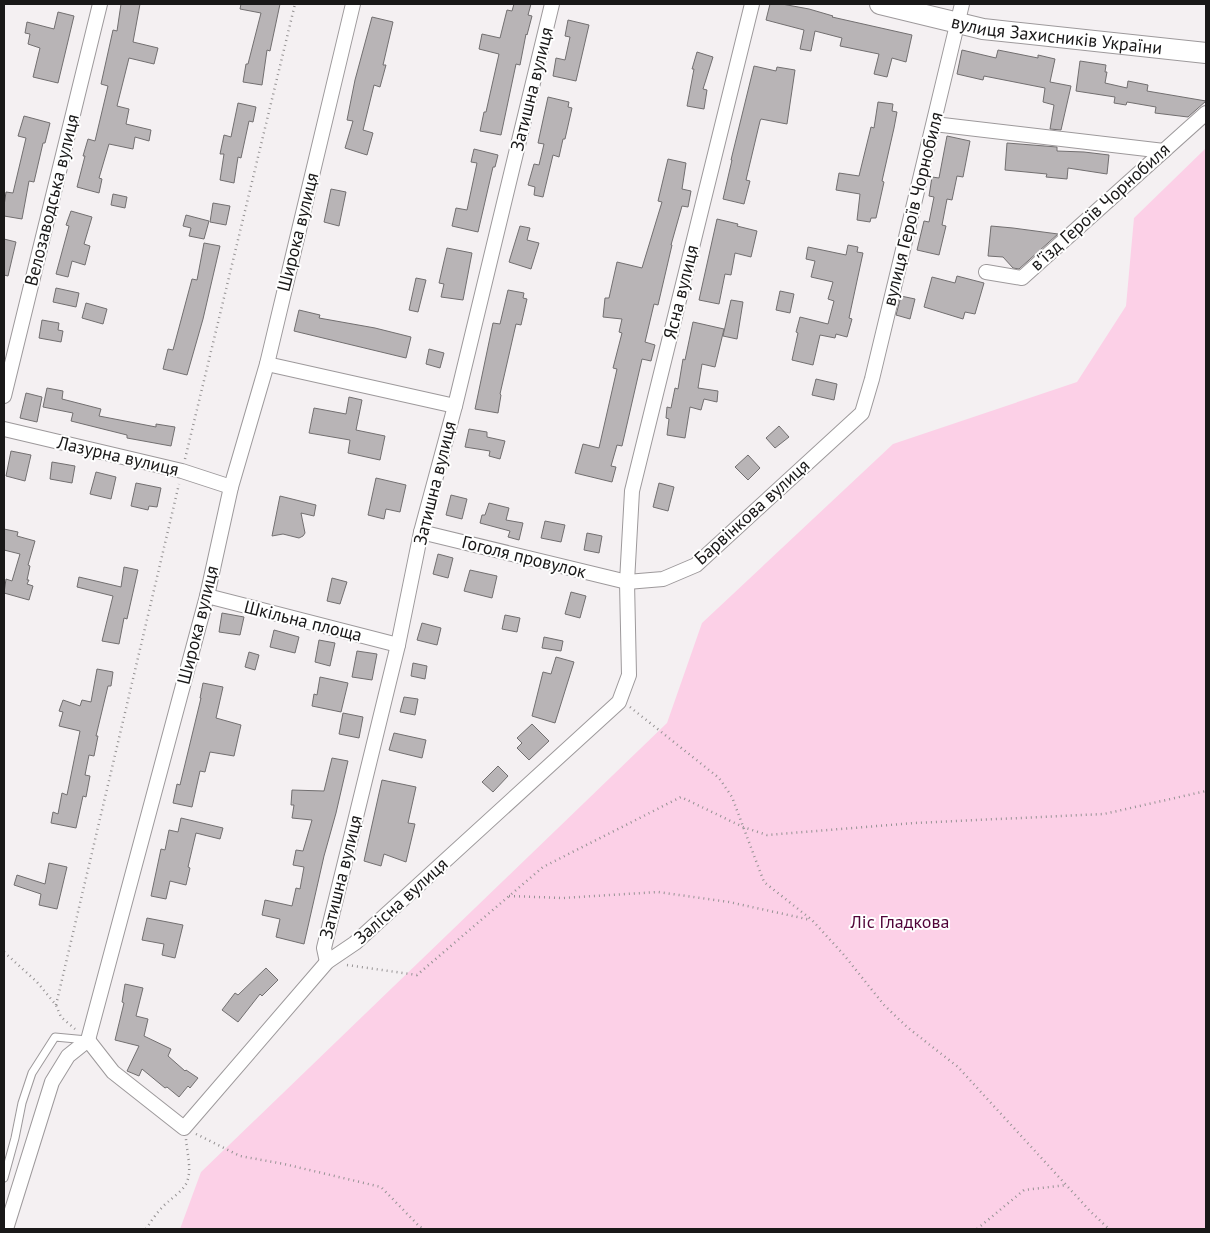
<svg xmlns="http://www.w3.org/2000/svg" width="1210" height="1233" viewBox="0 0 1210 1233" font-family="'PT Sans',sans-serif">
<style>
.green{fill:#fcd0e7}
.building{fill:#b8b4b6;stroke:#726f70}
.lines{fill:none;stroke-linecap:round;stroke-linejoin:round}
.lane-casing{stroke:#9d999b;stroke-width:9}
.street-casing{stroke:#9d999b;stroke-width:16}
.secondary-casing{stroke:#9d999b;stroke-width:22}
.path{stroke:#959293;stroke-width:2.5;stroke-dasharray:1 4;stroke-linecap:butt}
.lane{stroke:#fff;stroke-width:7}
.street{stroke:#fff;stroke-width:14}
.secondary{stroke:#fff;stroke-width:20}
.labels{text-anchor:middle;stroke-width:4;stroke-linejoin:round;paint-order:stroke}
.street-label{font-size:18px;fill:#191818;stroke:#fff}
.park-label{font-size:18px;fill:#500438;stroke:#fff}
</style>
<rect width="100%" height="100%" fill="#f4f0f2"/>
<polygon class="green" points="1206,148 1206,1229 180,1229 201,1172 667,723 702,623 893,444 1077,382 1126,306 1134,218"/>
<g class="building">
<polygon points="121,4 140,4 133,42 158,48 154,64 129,58 117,106 129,109 126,124 151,130 149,141 135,137 133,149 109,144 99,178 102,179 99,193 77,187 85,156 83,156 88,139 95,141 108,86 101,84 113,30 117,31"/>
<polygon points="241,4 280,4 270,51 267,50 262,85 243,82 246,64 248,64 261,13 240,9"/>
<polygon points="514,4 531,4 528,15 532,16 527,35 526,34 520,65 516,64 501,135 480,131 484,112 486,112 499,54 479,49 482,34 500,38 507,10 512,11"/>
<polygon points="770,4 782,4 809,9 833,16 832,17 912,35 906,62 892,58 887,77 874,74 879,54 840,46 842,38 815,31 811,51 800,49 804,30 766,20"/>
<polygon points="58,12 74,16 58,83 33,77 40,48 28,44 30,34 25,33 27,22 54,29"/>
<polygon points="372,17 393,22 383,65 386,65 380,87 374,85 363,130 373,133 367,155 345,148 353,121 347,120 355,80"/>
<polygon points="568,20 589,25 576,81 553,76 556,58 565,60 570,37 565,36"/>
<polygon points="962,50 996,58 998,50 1038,58 1038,55 1055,59 1050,82 1071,86 1061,130 1050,129 1054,105 1043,102 1045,88 984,76 983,80 957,74"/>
<polygon points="697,52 713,57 703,89 707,90 704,109 687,106 694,69 692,69"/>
<polygon points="1080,61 1106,65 1105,72 1107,72 1105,83 1127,88 1128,81 1148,85 1147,91 1206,101 1188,117 1155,113 1156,107 1127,102 1126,105 1114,103 1115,97 1076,91"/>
<polygon points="754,66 776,71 777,67 795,70 787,124 761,119 760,121 746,180 750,181 744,204 723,199 732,160 731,160"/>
<polygon points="548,97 569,102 568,107 572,108 565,139 563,139 559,157 553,155 543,197 534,195 535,187 528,185 534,164 539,165 544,144 538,143"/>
<polygon points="878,102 893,104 892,111 897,112 894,128 882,181 884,182 876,218 871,218 870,222 857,220 860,194 836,190 839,173 859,176 871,127 874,128"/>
<polygon points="238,103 256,107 253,122 249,121 241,158 238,157 234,183 220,180 224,154 220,154 224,135 231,137"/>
<polygon points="24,116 50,123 45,143 43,143 34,182 29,181 22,219 4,216 4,206 6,192 13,193 26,138 18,136"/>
<polygon points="947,136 970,141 963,177 957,176 952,200 947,199 942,225 946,226 939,255 917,250 924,221 929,222 934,197 929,196 932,177 939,178"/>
<polygon points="1007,143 1057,147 1057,151 1084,152 1109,155 1107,174 1068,168 1067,179 1046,177 1047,174 1005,170"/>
<polygon points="474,149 498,155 495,167 493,167 478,232 452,226 456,208 467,210 477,163 471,162"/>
<polygon points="668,159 686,163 682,189 691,191 688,207 682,206 671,245 672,245 658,305 654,304 645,342 655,345 651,361 642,359 622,446 617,445 611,466 616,467 612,482 575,473 583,444 599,448 617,369 613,368 622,333 619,332 622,319 603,317 605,298 609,298 617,262 642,268 662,202 658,201"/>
<polygon points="331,189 346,192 339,226 324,222"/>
<polygon points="113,194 127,197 125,208 111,205"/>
<polygon points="213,203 230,206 226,225 210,222"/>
<polygon points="71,211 92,217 84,244 90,246 85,265 72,261 68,277 56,274 69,226 66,225"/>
<polygon points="186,215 209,221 204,239 189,236 191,228 183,226"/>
<polygon points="717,219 738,224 737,226 757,231 751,257 735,253 731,275 725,274 719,304 699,300"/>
<polygon points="520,226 530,228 527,240 539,243 531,269 509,262"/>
<polygon points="991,226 1013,228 1058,234 1019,269 1013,268 1003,257 988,256"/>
<polygon points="4,239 16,242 8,276 4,275"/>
<polygon points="204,243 220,246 203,319 187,375 163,369 168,349 173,350 192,279 197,280"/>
<polygon points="848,245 858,247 857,252 863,253 849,318 852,319 847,337 836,334 835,338 820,335 813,365 792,360 798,333 796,332 800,317 828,324 834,301 828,299 833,282 811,277 815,261 806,259 808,247 846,255"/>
<polygon points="447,248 472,253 463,300 441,297 444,284 439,283"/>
<polygon points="957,276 984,283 975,314 965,312 963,319 924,307 932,277 955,283"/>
<polygon points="416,278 426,280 418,312 409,310"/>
<polygon points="56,288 79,293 76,307 53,302"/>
<polygon points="508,290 524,293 523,298 527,299 521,325 516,324 500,394 501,395 498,413 475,409 493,323 500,324"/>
<polygon points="780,291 794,294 790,313 776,310"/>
<polygon points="901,296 915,299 910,319 896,315"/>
<polygon points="731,300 743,302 737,339 723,336"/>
<polygon points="86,303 107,309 103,324 82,318"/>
<polygon points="299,310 320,315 319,318 375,328 411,337 406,358 294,331"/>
<polygon points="42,320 59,323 58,330 63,331 61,342 39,338"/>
<polygon points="693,322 724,329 715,367 702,364 698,388 718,391 717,402 704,399 701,410 690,407 685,438 667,435 669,419 666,418 667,407 671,408 675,388 678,389 683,359 685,360"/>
<polygon points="429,349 444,353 440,368 426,364"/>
<polygon points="816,379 837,384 834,400 812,395"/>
<polygon points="47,388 63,391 62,399 101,409 99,416 156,427 156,424 175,427 171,446 127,438 127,435 71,421 73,413 43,407"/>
<polygon points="26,393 42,397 37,422 20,418"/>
<polygon points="349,397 362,400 356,430 385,436 380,460 348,453 350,440 309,433 314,408 346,414"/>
<polygon points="779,426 789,437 775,448 766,438"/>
<polygon points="469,429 487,432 487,437 505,441 500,459 489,456 490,451 465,447"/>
<polygon points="11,451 31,455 25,481 6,476"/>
<polygon points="748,455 760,468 748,480 735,467"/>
<polygon points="52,462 75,466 72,483 50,479"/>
<polygon points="96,472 116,477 111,499 90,494"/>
<polygon points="376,478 406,485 400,512 386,509 384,519 368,515"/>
<polygon points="136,483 161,488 157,507 149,506 148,510 131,506"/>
<polygon points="659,483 674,487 668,511 653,507"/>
<polygon points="451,495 467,499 462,519 446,515"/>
<polygon points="280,496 316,505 314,516 301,513 305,533 303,536 299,538 283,534 272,536"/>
<polygon points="489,503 509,508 506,520 523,523 519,540 508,537 510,531 480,523 482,515 485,515"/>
<polygon points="545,521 565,525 561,542 541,538"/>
<polygon points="4,529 18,532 17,536 35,541 28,565 30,566 27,580 29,580 27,584 33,586 29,600 4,593 6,579 12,581 20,554 4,550"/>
<polygon points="587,533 602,536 599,553 584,550"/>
<polygon points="438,554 453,558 448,578 433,574"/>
<polygon points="124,567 138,570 127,619 124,618 119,644 102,641 113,596 77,587 79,577 121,587"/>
<polygon points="470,570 497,576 492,598 464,591"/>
<polygon points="332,578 347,582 340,604 327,601"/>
<polygon points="571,592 586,596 580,618 565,614"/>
<polygon points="222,613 244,617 240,635 219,632"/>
<polygon points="505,615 520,618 517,632 502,629"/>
<polygon points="422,623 441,628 437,645 417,640"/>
<polygon points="274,630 299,637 295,653 270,647"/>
<polygon points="544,637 563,641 561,651 542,648"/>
<polygon points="319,640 335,643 330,666 315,662"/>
<polygon points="357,651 377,654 372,680 352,677"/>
<polygon points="249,652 259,655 255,670 245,667"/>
<polygon points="556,657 574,662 555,723 532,716 543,672 551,674"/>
<polygon points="413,663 427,666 425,679 411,676"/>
<polygon points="97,669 113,672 111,686 108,686 96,736 98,736 94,756 89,755 85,775 90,776 86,797 83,796 76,828 51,823 53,812 58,814 62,793 67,795 80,731 59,726 63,712 59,711 63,700 80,706 82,700 91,702"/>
<polygon points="320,677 348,683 341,712 312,706 314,694 317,695"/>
<polygon points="203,683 223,687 216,718 241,725 234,756 210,752 205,772 200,771 192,807 173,803 177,784 180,785 201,698 200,698"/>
<polygon points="404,697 418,699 415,715 400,712"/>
<polygon points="343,713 363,717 359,738 339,734"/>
<polygon points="532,724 549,741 529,760 517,748 522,743 517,738"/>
<polygon points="394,733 426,740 422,758 389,750"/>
<polygon points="332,758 348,761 336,813 324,856 304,944 276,937 280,919 262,915 265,900 292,906 296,888 300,889 304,867 293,865 296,850 303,851 312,820 292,818 294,805 291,805 292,790 324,791"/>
<polygon points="498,766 508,776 493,792 482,782"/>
<polygon points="382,780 416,787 408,823 415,824 406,862 384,854 381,866 364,861"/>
<polygon points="181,818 223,828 220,839 196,833 188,867 190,868 186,885 170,881 166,899 151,896 161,849 165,850 169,830 178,832"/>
<polygon points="49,863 67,867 57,909 39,905 41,894 14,885 17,875 45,884"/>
<polygon points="147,918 183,925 175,958 162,955 164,944 142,940"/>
<polygon points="266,968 278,980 262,996 260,994 238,1022 222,1010 235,993 238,995"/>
<polygon points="125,984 143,988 136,1016 148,1019 144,1036 171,1049 168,1056 185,1071 186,1070 198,1078 190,1088 188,1086 179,1097 167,1087 165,1088 142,1069 139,1076 127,1071 139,1046 115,1040 124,1003 122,1002"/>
</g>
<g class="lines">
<g class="lane-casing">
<polyline id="lane" points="4,1178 15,1138 22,1103 32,1073 55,1037 87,1040"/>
</g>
<g class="street-casing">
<g id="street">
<polyline points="934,124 1164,151"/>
<polyline points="986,272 1022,278 1206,113"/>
<polyline points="267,364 455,406"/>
<polyline points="4,396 100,4"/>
<polyline points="4,429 182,471 231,487"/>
<polyline points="421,532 627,582 663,579 696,565 862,413 872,379 962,4"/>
<polyline points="207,596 398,645"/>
<polyline points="327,962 324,948 398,645 421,532 455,406 552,4"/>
<polyline points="88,1040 113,1072 184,1128 327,962 355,943 619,702 629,675 627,582 632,491 752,4"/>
<polyline points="6,1229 52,1082 68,1056 88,1040 207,596 231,487 267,364 353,4"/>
</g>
</g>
<g class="secondary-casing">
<g id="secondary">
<path id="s1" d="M880 4 983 29 1206 53"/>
</g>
</g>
<g class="path">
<polyline points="185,459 295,4"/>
<polyline points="630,707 719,778 732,797 764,882 812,920 844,955 884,1005 907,1027 958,1067 1090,1211 1109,1229"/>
<polyline points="509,896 563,898 658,892 729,902 811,920"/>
<polyline points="4,952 37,982 56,1005 61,1017 75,1029"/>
<polyline points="347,965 417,975 543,867 681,797 743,827 767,835 914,823 1104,814 1206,791"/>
<polyline points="56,1005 179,484"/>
<polyline points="196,1134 240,1156 284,1164 381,1187 420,1227 424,1229"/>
<path d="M146 1229C152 1220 159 1209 168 1202 174 1196 183 1191 187 1182 192 1169 187 1153 186 1139"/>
<polyline points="977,1229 1024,1190 1067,1185"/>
</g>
<use href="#lane" class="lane"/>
<use href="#street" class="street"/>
<use href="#secondary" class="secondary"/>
</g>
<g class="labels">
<g class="street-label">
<text dy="6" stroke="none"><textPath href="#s1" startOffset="180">вулиця Захисників України</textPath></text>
<text transform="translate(532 89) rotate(-76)" y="6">Затишна вулиця</text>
<text transform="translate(52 200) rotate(-76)" y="6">Велозаводська вулиця</text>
<text transform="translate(1100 207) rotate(-42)" y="6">в'їзд Героїв Чорнобиля</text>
<text transform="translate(913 209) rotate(-76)" y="6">вулиця Героїв Чорнобиля</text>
<text transform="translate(298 232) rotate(-76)" y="6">Широка вулиця</text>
<text transform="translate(681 292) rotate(-76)" y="6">Ясна вулиця</text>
<text transform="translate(118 456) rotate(13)" y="6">Лазурна вулиця</text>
<text transform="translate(435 483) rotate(-76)" y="6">Затишна вулиця</text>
<text transform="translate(752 512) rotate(-42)" y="6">Барвінкова вулиця</text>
<text transform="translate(524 557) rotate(14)" y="6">Гоголя провулок</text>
<text transform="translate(303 621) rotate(14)" y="6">Шкільна площа</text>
<text transform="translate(198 625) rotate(-76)" y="6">Широка вулиця</text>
<text transform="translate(341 877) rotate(-76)" y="6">Затишна вулиця</text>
<text transform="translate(401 901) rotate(-42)" y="6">Залісна вулиця</text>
</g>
<g class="park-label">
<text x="900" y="928">Ліс Гладкова</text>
</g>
</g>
<rect width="1210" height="1233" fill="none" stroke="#191818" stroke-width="10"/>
</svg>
